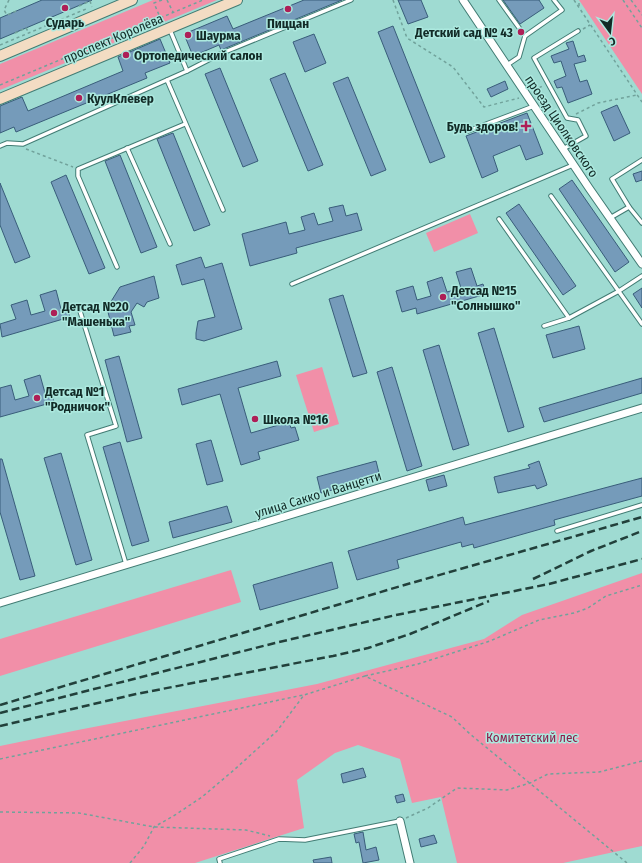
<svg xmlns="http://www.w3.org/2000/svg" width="642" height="863" viewBox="0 0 642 863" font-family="'Fira Sans Condensed',sans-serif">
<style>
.green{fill:#f18fa8}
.building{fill:#759bba;stroke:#395d7a}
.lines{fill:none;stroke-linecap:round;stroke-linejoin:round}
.lane-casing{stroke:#427c74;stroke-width:5.5}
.street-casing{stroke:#427c74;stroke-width:9}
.secondary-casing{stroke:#427c74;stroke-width:12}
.path{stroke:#71a29b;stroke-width:1.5;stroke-dasharray:3 3;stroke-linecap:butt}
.lane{stroke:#fff;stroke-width:3.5}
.street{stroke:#fff;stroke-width:7}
.secondary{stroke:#f3dcc3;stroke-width:10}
.rail{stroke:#22403b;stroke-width:2.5;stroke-dasharray:8 4;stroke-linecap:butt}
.poi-dot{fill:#ae1f57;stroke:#ace9df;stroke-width:1.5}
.labels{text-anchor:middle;stroke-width:3;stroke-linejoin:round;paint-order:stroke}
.poi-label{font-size:13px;font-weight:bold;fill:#122b27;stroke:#ace9df;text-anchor:start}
.street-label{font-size:13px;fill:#122b27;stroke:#ace9df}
.park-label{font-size:13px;fill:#8e1947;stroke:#ace9df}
</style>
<rect width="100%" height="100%" fill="#9fdbd2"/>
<g class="green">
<polygon points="153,0 217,0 0,90 0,64"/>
<polygon points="579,0 642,0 642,94"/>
<polygon points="470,214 478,233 434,252 426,233"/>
<polygon points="322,367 339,424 314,432 296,375"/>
<polygon points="231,570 241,602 0,676 0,639"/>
<polygon points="642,573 642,846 563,863 457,863 441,797 412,803 400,759 358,745 335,753 297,780 304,828 195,863 0,863 0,746 78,730 317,684 484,639 522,615"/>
</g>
<g class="building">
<polygon points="42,0 92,0 0,39 0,18"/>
<polygon points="304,0 342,0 221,50 219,45 193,56 184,34 227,16 233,29"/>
<polygon points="398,0 421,0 428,17 408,24"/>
<polygon points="503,0 539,0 544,8 520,24"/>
<polygon points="393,26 445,157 430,163 378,32"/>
<polygon points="314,34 326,63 305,72 293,42"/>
<polygon points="160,39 170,63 145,73 147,78 16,132 14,127 0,133 0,106 22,97 28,111 123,71 118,57"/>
<polygon points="573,41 578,57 584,55 586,61 574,64 580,82 587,80 592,94 568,103 562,87 557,88 554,81 566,76 561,61 554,63 551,56 569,49 566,43"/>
<polygon points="220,68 258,161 243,167 205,74"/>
<polygon points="285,73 323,165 308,171 270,79"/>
<polygon points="348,77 386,170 371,176 333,83"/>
<polygon points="505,81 508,89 491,97 487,89"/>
<polygon points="617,105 630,133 614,141 601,112"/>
<polygon points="527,113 543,154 526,160 520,145 493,156 498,171 482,178 466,136"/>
<polygon points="173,133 210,225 194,231 157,139"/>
<polygon points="120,155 157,247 141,253 105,161"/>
<polygon points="642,171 642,180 636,182 633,174"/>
<polygon points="66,175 105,268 89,274 51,182"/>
<polygon points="572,180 629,262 615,272 559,189"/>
<polygon points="0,183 30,257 15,263 0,225"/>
<polygon points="519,204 576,286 563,295 506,213"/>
<polygon points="343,205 346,216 357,213 362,230 296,248 297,253 250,266 242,234 286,222 289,234 305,230 301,217 314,213 318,225 333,221 329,208"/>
<polygon points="201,257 205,268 222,263 242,329 204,341 196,339 196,333 198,321 215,317 204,279 182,285 176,265"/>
<polygon points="471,268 477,286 483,284 486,294 417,314 416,308 402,312 396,291 413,286 417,300 431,296 427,282 442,277 447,292 461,288 456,272"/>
<polygon points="154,276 159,298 147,302 144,307 137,303 131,312 135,325 129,326 131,332 114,336 107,308 120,287"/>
<polygon points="642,288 642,308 633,294"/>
<polygon points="56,290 61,309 67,307 70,317 2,337 0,324 16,319 11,305 27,300 31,315 45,311 40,295"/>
<polygon points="343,295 367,373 353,377 329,299"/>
<polygon points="579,326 585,349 553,358 546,335"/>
<polygon points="494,328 524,427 508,432 478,333"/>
<polygon points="439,345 469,445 453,450 423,350"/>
<polygon points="119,356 142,438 127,442 105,360"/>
<polygon points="277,361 281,376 238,388 251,433 289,422 291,428 295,427 299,440 258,452 260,459 241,465 220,394 182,405 178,389"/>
<polygon points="392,367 422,466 407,471 377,372"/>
<polygon points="40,375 45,393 51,391 54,402 0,417 0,388 11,385 15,400 29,396 24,380"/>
<polygon points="642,378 642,393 544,422 539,408"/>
<polygon points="211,440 223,481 207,485 196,444"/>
<polygon points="120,442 149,541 132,546 103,447"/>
<polygon points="61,453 92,560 76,565 44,458"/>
<polygon points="0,459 2,459 35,576 20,580 0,512"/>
<polygon points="376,461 380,477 321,493 317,477"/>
<polygon points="539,461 547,485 537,489 535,485 498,493 494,477 530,468 528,465"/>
<polygon points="444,475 447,486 429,491 426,480"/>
<polygon points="642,478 642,496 554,520 555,525 474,548 473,544 462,547 461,542 397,560 399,568 357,580 348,551 463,517 465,525"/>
<polygon points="227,506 232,522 173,538 169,522"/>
<polygon points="332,562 338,588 260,610 253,585"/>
<polygon points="363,768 366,777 343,783 341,774"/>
<polygon points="403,794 405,801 397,803 395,796"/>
<polygon points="363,832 366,850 376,847 379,860 363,863 359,842 356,843 354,834"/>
<polygon points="434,835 437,843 421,847 419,839"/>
<polygon points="331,857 332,863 314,863 313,860"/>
</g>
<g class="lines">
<g class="lane-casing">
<g id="lane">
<polyline points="499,0 525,36"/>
<polyline points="507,65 519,57 525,36 562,10 554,0"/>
<polyline points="187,71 220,54 351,0"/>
<polyline points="167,80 223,210"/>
<polyline points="468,131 534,106"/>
<polyline points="0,146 7,143 23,144 187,71 170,30"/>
<polyline points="127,148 170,244"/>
<polyline points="563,149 586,136 578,120 567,118 534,58 578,31"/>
<polyline points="642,160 612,179 629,207 642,223"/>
<polyline points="551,196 642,324"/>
<polyline points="610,218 629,207"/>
<polyline points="499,219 569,318"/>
<polyline points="117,267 78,176 78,169 185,124"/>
<polyline points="292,284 573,165"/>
<polyline points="79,308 116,426 87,435 126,564"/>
<polyline points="544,326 569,318 619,291 642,276"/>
<polyline points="557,531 642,505"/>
<polyline points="220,863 219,859 279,839 305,840 400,821"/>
</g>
</g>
<g class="street-casing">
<g id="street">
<polyline points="463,0 589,188 642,264"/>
<polyline points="0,603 642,408"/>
<polyline points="400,821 410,863"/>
</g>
</g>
<g class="secondary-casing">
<g id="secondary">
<polyline points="0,56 132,0"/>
<polyline points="0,99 237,0"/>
</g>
</g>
<g class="path">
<polyline points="9,0 4,10 7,15 19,10"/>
<polyline points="162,0 154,3 162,22"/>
<polyline points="167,0 173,12"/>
<polyline points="393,0 407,38 453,67 484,107 519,98"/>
<polyline points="574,0 642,102"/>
<polyline points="623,0 642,28"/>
<polyline points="631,0 642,15"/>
<polyline points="79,6 90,1 92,7"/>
<polyline points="579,6 579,0"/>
<polyline points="583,29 590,25"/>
<polyline points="15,33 26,28 29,33"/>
<polyline points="0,45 86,9"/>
<polyline points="0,85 203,0"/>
<polyline points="534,91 544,85"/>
<polyline points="576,114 598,103 637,95"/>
<polyline points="26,149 73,167"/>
<polyline points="365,676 418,664 490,641 539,620 574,613 588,608 606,596 642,585"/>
<polyline points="0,759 303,695"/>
<polyline points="0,812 79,813 154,827 246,830 270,836"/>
<polyline points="406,818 428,808 457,788 507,790 530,783 548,774 599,772 642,761"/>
<polyline points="130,863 144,846 154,827 175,815 202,797 234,770 277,731 304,695 365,676 452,717 470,734 627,863"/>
</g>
<use href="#lane" class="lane"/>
<use href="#street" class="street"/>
<use href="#secondary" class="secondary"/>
<g class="rail">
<polyline points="533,579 591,551 642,531"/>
<polyline points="0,705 401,586 642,517"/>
<polyline points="0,713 275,643 396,615 549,584 642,559"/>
<polyline points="0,726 136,694 333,656 368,648 410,634 489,601"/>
</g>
</g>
<g class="poi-dot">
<circle cx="65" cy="8" r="4"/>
<circle cx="288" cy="9" r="4"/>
<circle cx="521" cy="32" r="4"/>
<circle cx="188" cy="35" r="4"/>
<circle cx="126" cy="55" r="4"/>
<circle cx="79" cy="98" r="4"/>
<path d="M524 120h4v4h4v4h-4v4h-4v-4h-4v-4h4z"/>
<circle cx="443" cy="297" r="4"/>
<circle cx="54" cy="313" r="4"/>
<circle cx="37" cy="398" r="4"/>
<circle cx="255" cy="419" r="4"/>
</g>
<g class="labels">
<g class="poi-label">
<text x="65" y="27" text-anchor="middle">Сударь</text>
<text x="288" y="28" text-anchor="middle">Пиццан</text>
<text x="513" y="37" text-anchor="end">Детский сад № 43</text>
<text x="196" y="40">Шаурма</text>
<text x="134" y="60">Ортопедический салон</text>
<text x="87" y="103">КуулКлевер</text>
<text x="518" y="131" text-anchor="end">Будь здоров!</text>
<text x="451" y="295">Детсад №15<tspan x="451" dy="15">"Солнышко"</tspan></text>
<text x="62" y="311">Детсад №20<tspan x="62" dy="15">"Машенька"</tspan></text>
<text x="45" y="396">Детсад №1<tspan x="45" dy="15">"Родничок"</tspan></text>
<text x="263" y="424">Школа №16</text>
</g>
<g class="street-label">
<text transform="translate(113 38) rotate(-23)" y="5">проспект Королёва</text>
<text transform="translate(562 126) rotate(56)" y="5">проезд Циолковского</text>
<text transform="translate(318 494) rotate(-17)" y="5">улица Сакко и Ванцетти</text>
</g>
<g class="park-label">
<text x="532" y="742">Комитетский лес</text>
</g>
</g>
<g transform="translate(610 32) rotate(165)" stroke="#ace9df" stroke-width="3" paint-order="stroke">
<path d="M0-3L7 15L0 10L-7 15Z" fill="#122b27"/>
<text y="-6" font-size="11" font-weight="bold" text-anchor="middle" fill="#122b27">С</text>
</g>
</svg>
